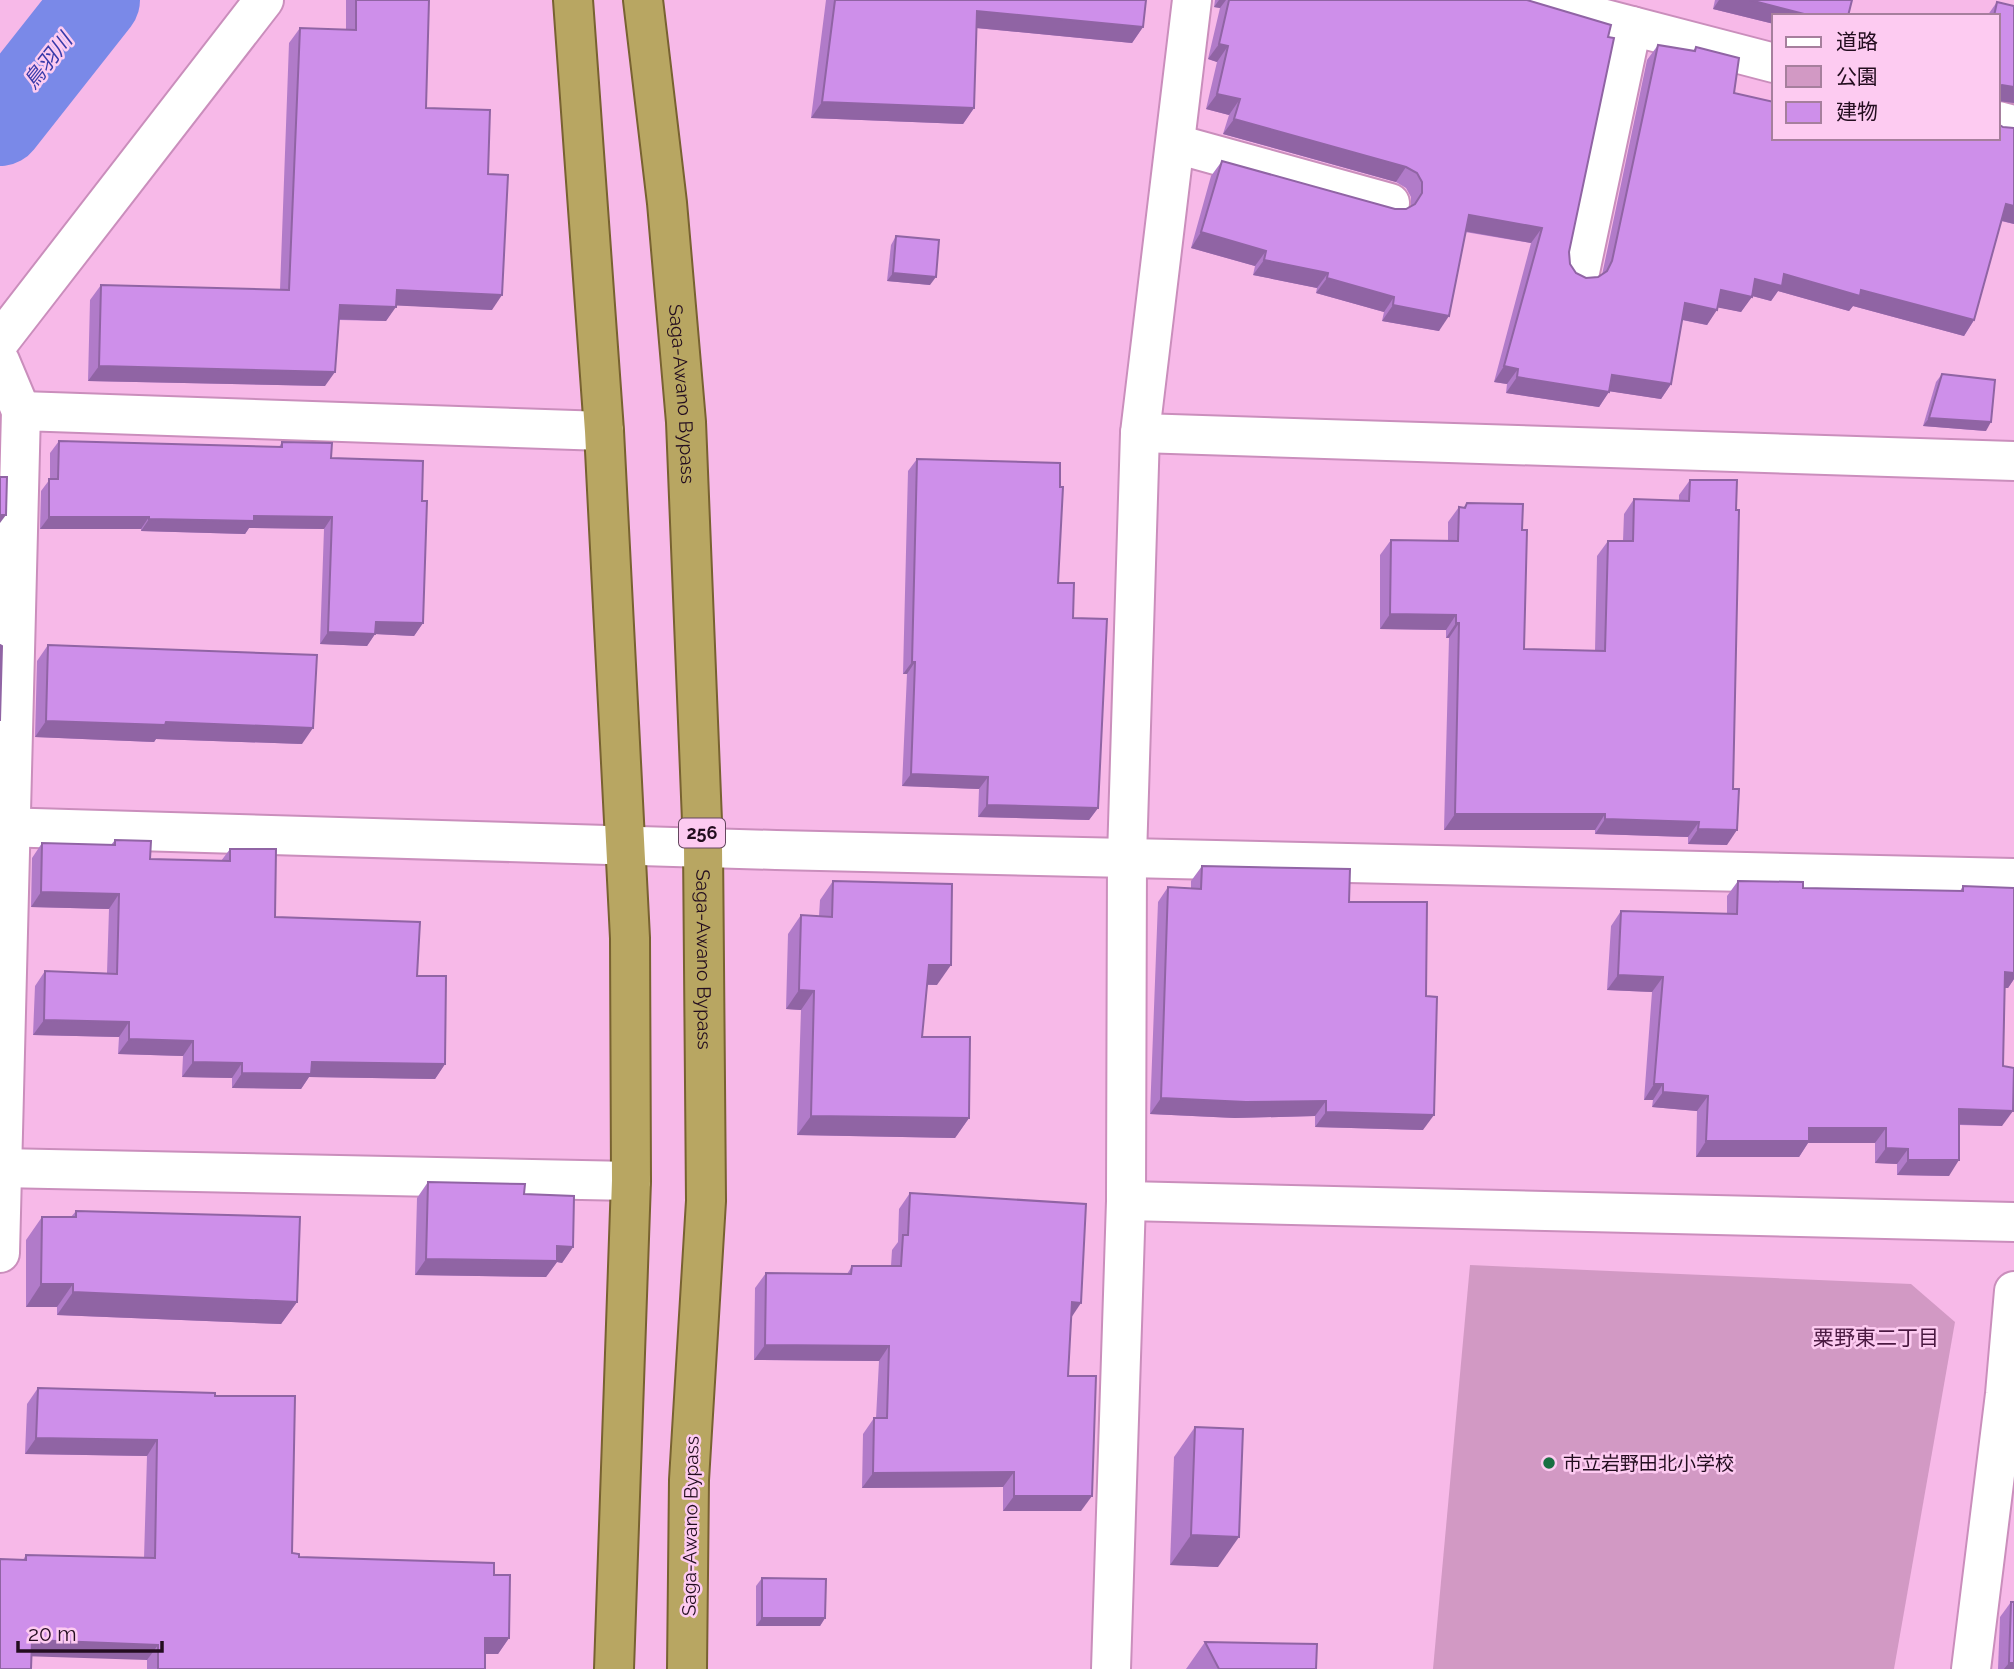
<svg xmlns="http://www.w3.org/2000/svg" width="2014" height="1669" viewBox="0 0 2014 1669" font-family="Raleway,'Noto Sans JP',sans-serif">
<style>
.park{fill:#d299c4}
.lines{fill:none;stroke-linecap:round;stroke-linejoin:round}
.river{stroke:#7a89e8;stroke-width:86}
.minor-casing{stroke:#ca8ebc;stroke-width:42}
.trunk-casing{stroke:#786231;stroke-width:42}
.minor{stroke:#fff;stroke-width:38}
.trunk{stroke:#b8a662;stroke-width:38}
.wall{fill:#b17bc9}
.shaded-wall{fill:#9064a4}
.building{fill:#ce8fea;stroke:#9064a4;stroke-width:2}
.poi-dot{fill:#186f42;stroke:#fdcbf1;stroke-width:2.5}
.labels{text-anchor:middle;stroke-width:5;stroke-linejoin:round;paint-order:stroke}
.shield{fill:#fdcbf1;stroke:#64465e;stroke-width:2}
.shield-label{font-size:18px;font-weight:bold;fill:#230d1f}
.street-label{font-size:19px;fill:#230d1f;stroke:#fdcbf1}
.poi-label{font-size:19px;fill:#230d1f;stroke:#fdcbf1;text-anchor:start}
.water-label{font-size:21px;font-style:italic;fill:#383aa9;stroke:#fdcbf1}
.neighbourhood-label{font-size:21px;fill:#4a1941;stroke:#fdcbf1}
</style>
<rect width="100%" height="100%" fill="#f7b9e8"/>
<polygon class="park" points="1470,1265 1911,1284 1955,1322 1894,1669 1433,1669"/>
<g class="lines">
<polyline class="river" points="0,123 97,0"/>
<g class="minor-casing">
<g id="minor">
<polyline points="1532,0 1774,63"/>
<polyline points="1998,121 2014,125"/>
<polyline points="1176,144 1390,203"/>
<polyline points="1580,272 1632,26"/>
<polyline points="0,341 264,0"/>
<polyline points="0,361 21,411"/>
<polyline points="1140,433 2014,461"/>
<polyline points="0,827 776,850 2014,878"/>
<polyline points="0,1168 631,1181"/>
<polyline points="1126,1201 2014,1222"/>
<polyline points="0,1253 21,411 604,431"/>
<polyline points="1111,1669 1126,1201 1127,857 1140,433 1192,0"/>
<polyline points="1971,1669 2005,1394 2014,1291"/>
</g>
</g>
<g class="trunk-casing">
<g id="trunk">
<polyline points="573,0 604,431 630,938 631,1181 614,1669"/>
<path id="s1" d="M643 0 667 203 686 422 703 846 706 1201 689 1480 687 1669"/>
</g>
</g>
<use href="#minor" class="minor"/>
<use href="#trunk" class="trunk"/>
</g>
<g class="wall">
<polygon points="346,0 429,0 426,108 488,174 492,310 396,305 386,321 339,320 325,386 88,381 90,300 101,285 280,290 289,43 300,28 346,30"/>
<polygon points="826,0 1146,0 1143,27 1132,43 976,28 974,108 963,124 811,118"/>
<polygon points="1215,0 1527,0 1569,252 1570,264 1576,273 1586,278 1598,277 1602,275 1647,60 1658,45 1693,51 1696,47 1734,93 1774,138 2003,127 2014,128 2014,224 2001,221 1974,320 1964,336 1853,306 1849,311 1778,291 1771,301 1752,296 1741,312 1718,307 1707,325 1682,320 1671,384 1661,399 1609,391 1599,407 1506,393 1507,384 1494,382 1531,243 1465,232 1439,331 1382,321 1384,312 1316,293 1317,288 1253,275 1255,266 1191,248 1211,176 1222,161 1395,209 1406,209 1411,206 1411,197 1406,188 1396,182 1223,134 1229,115 1206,109 1217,62 1208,59 1220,8 1214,7"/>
<polygon points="1715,0 1852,0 1774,16 1774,24 1713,9"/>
<polygon points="1997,2 2014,6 2014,103 1998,101 1998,16 1987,16"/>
<polygon points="896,236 930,285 887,281 891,245"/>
<polygon points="1942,374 1986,431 1923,426 1936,382"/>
<polygon points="59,441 279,447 282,442 331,458 422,501 423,623 414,636 375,634 367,646 320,644 324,529 249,528 245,534 141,531 141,529 40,529 41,491 50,479 50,453"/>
<polygon points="917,459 1058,583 1073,618 1098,808 1089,820 978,817 979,789 902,786 907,674 903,674 908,471"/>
<polygon points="1690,480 1727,845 1688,844 1688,837 1595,834 1595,830 1444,830 1449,638 1446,638 1446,630 1380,629 1380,555 1391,540 1448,541 1448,522 1459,507 1463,508 1467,503 1522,530 1524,649 1595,651 1597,556 1608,541 1623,541 1624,514 1634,499 1679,501 1679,495"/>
<polygon points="48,645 302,744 156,739 154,742 35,737 37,661"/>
<polygon points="115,840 150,859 221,861 230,849 275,917 417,976 445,1064 435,1079 309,1077 301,1089 232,1088 232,1078 182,1077 183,1056 118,1054 119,1037 33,1035 35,986 45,971 107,973 109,909 31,907 32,858 42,843 111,845"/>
<polygon points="1202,866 1349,902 1423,1130 1315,1127 1315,1116 1235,1118 1150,1114 1158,902 1168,887 1191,888 1191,881"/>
<polygon points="833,881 937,985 927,985 922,1037 969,1118 955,1138 797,1135 801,1010 786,1009 788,934 801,915 819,916 820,900"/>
<polygon points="1738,881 1803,888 1960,891 1963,886 2014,888 2014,979 2008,988 2005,988 2002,1126 1959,1125 1949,1176 1897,1175 1897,1164 1875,1163 1875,1143 1808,1143 1799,1157 1696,1157 1697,1111 1652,1107 1653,1100 1644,1100 1652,992 1607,990 1611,926 1621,911 1727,914 1727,896"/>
<polygon points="428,1182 524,1194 573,1247 562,1263 557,1262 546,1277 415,1275 417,1198"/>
<polygon points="910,1193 1071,1318 1068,1376 1081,1511 1003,1511 1003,1487 862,1488 863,1434 874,1418 876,1418 879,1361 754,1360 755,1288 766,1273 847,1274 852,1266 891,1266 892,1250 898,1242 899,1209"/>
<polygon points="76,1211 297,1302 281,1324 57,1315 57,1307 26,1307 26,1240 42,1217 71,1217"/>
<polygon points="38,1388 215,1396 292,1553 299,1557 494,1575 509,1638 498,1654 485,1654 485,1669 147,1669 147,1660 23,1560 26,1555 144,1558 147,1456 25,1454 27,1404"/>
<polygon points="1195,1427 1218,1567 1170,1565 1174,1457"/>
<polygon points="762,1578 825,1618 820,1626 756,1626 756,1586"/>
<polygon points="2011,1602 2014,1669 1998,1669 2000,1617"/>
<polygon points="1205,1642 1316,1669 1183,1669 1186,1669"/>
</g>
<g class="shaded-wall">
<polygon points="1219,0 1226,0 1220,8 1214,7"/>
<polygon points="1719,0 1750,0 1812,16 1774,16 1774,24 1713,9"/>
<polygon points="977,11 1143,27 1132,43 966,27"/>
<polygon points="1219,44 1228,46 1217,62 1208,59"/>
<polygon points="2002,85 2014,87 2014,103 1998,101 1998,87"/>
<polygon points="1217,94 1240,99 1229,115 1206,109"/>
<polygon points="822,102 974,108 963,124 811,118"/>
<polygon points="1234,119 1406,167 1396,182 1223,134"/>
<polygon points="2006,204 2014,206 2014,224 1995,219"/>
<polygon points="1469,215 1542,228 1531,243 1458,230"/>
<polygon points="1201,232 1266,251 1255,266 1191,248"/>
<polygon points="1264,260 1328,273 1317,288 1253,275"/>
<polygon points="893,273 936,277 930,285 887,281"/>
<polygon points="1784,274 1861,290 1974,320 1964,336 1853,306 1849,311 1778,291 1771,301 1745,294 1755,279"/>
<polygon points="1327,278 1394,297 1384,312 1316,293"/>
<polygon points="397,290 502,295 492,310 386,305"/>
<polygon points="1721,290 1752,297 1741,312 1710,306"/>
<polygon points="1685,303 1717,310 1707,325 1674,318"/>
<polygon points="340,305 396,307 386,321 329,319"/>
<polygon points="1393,305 1449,316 1439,331 1382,321"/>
<polygon points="99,366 335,372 325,386 88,381"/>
<polygon points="1504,366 1518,369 1507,384 1494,382"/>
<polygon points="1612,375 1671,384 1661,399 1601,390"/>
<polygon points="1517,377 1609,392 1599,407 1506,393"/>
<polygon points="1929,418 1991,422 1986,431 1923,426"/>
<polygon points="0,515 6,515 0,523"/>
<polygon points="254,516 332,517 324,529 249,528 245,534 141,531 149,519"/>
<polygon points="49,517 149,517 141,529 40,529"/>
<polygon points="1390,614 1456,615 1446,630 1380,629"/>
<polygon points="376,622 423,623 414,636 375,634 367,646 320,644 328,632"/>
<polygon points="1456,623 1459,623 1449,638 1446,638"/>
<polygon points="912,662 915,662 907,674 903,674"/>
<polygon points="46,721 166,722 313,728 302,744 156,739 154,742 35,737"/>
<polygon points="911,774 988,777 979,789 902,786"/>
<polygon points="987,805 1098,808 1089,820 978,817"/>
<polygon points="1455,814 1605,814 1595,830 1444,830"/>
<polygon points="1605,819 1699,822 1688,837 1595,834"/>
<polygon points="1698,829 1737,830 1727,845 1688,844"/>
<polygon points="41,892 119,894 109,909 31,907"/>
<polygon points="929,965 951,965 937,985 915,984"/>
<polygon points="2005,972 2014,973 2014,979 2008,988 1994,988"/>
<polygon points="1618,975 1663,977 1652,992 1607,990"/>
<polygon points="799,990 814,991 801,1010 786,1009"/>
<polygon points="44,1020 129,1022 119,1037 33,1035"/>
<polygon points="129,1039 193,1041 183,1056 118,1054"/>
<polygon points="193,1062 242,1063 232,1078 182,1077"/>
<polygon points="312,1062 445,1064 435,1079 309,1077 301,1089 232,1088 242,1073"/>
<polygon points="1654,1084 1663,1084 1653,1100 1644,1100"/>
<polygon points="1663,1092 1708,1096 1697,1111 1652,1107"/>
<polygon points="1161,1098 1326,1101 1315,1116 1235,1118 1150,1114"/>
<polygon points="1959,1109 2013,1111 2002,1126 1949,1124"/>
<polygon points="1326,1112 1434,1115 1423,1130 1315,1127"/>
<polygon points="811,1116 969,1118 955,1138 797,1135"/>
<polygon points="1809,1128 1886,1128 1875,1143 1808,1143 1799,1157 1696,1157 1706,1141"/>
<polygon points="1886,1148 1908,1149 1897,1164 1875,1163"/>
<polygon points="1908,1160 1959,1160 1949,1176 1897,1175"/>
<polygon points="557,1246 573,1247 562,1263 557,1262 546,1277 415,1275 426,1259"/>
<polygon points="41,1284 73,1284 57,1307 26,1307"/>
<polygon points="73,1292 297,1302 281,1324 57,1315"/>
<polygon points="1072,1302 1081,1303 1071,1318"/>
<polygon points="765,1345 889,1346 879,1361 754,1360"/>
<polygon points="36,1438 157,1440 147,1456 25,1454"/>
<polygon points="1014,1472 1003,1487 862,1488 873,1473"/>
<polygon points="1014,1496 1092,1496 1081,1511 1003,1511"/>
<polygon points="1191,1535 1239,1537 1218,1567 1170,1565"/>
<polygon points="762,1618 825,1618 820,1626 756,1626"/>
<polygon points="485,1638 509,1638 498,1654 474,1654"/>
<polygon points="32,1640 158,1645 147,1660 21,1656"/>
<polygon points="2009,1663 2014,1663 2014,1669 2004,1669"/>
</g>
<g class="building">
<polygon points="356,0 429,0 426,108 490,110 488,174 508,175 502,295 397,290 396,307 340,305 335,372 99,366 101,285 289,290 300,28 356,30"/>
<polygon points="835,0 1146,0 1143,27 977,11 974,108 822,102"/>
<polygon points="1229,0 1527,0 1611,25 1608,37 1614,38 1569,252 1570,264 1576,273 1586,278 1598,277 1607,271 1612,261 1658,45 1695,51 1696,47 1739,58 1734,93 1774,102 1774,138 1998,138 1998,124 2003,127 2014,128 2014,206 2006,204 1974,320 1861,290 1860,296 1784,274 1782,286 1755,279 1752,297 1721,290 1717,310 1685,303 1671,384 1612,375 1609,392 1517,377 1518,369 1504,366 1542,228 1469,215 1449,316 1393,305 1394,297 1327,278 1328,273 1264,260 1266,251 1201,232 1222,161 1395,209 1406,209 1415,204 1422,193 1422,182 1417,173 1406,167 1234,119 1240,99 1217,94 1228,46 1219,44"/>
<polygon points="1750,0 1852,0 1848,16 1812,16"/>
<polygon points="1997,2 2014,6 2014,87 2002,85 1998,87 1998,16 1994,16"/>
<polygon points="896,236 939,240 936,277 893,273"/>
<polygon points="1942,374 1995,380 1991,422 1929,418"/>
<polygon points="59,441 282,447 282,442 332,443 331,458 423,461 422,501 427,501 423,623 376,622 375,634 328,632 332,517 254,516 254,521 149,519 149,517 49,517 49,479 58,479"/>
<polygon points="917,459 1060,463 1060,487 1063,487 1058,583 1074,583 1073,618 1107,619 1098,808 987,805 988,777 911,774 915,662 912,662"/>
<polygon points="0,477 7,477 6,515 0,515"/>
<polygon points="1690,480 1737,480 1736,510 1739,510 1733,789 1739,789 1737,830 1698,829 1699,822 1605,819 1605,814 1455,814 1459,623 1456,623 1456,615 1390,614 1391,540 1458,541 1459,507 1465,508 1467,503 1523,504 1522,530 1527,530 1524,649 1605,651 1608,541 1633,541 1634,499 1689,501"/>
<polygon points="0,645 2,646 0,721"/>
<polygon points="48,645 317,655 313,728 166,722 165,725 46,721"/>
<polygon points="115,840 151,841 150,859 230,861 230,849 276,849 275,917 420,922 417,976 446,976 445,1064 312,1062 311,1074 242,1073 242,1063 193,1062 193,1041 129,1039 129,1022 44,1020 45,971 117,974 119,894 41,892 42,843 115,845"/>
<polygon points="1202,866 1350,869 1349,902 1427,902 1426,996 1437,997 1434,1115 1326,1112 1326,1101 1246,1102 1161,1098 1168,887 1201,889"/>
<polygon points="833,881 952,884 951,965 929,965 922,1037 970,1037 969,1118 811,1116 814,991 799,990 801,915 832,917"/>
<polygon points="1738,881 1803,882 1803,888 1963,891 1963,886 2014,888 2014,973 2005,972 2003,1066 2014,1068 2013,1111 1959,1109 1959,1160 1908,1160 1908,1149 1886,1148 1886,1128 1809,1128 1809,1141 1706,1141 1708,1096 1663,1092 1663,1084 1654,1084 1663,977 1618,975 1621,911 1737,914"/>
<polygon points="428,1182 525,1184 524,1194 574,1196 573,1247 557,1246 557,1261 426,1259"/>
<polygon points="910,1193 1086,1204 1081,1303 1072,1302 1068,1376 1096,1376 1092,1496 1014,1496 1014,1472 873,1473 874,1418 887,1418 889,1346 765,1345 766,1273 851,1274 852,1266 901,1266 903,1235 908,1235"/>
<polygon points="76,1211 300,1217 297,1302 73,1292 73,1284 41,1284 42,1217 76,1217"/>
<polygon points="38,1388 215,1393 215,1396 295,1396 292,1553 299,1554 299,1557 494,1563 494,1575 510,1575 509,1638 485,1638 485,1669 158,1669 158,1645 32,1640 31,1669 0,1669 0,1559 26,1560 26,1555 155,1558 157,1440 36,1438"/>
<polygon points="1195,1427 1243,1429 1239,1537 1191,1535"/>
<polygon points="762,1578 826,1579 825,1618 762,1618"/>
<polygon points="2011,1602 2014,1602 2014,1663 2009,1663"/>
<polygon points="1205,1642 1317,1644 1316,1669 1219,1669"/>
</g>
<circle class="poi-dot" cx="1549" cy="1463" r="7"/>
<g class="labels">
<rect class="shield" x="679" y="818.5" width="46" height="29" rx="5"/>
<g class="shield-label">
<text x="702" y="839">256</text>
</g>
<g class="street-label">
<text dy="7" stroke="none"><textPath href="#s1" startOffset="396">Saga-Awano Bypass</textPath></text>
<text dy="7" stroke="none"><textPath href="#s1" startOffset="962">Saga-Awano Bypass</textPath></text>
<text transform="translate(690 1526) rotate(-89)" y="7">Saga-Awano Bypass</text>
</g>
<g class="poi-label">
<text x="1563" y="1470">市立岩野田北小学校</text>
</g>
<g class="water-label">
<text transform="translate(48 61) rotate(-52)" y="7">鳥羽川</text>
</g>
<g class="neighbourhood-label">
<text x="1876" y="1345">粟野東二丁目</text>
</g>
</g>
<rect x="1772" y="14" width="228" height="126" fill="#fdcbf1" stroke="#a67f9d" stroke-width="2"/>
<rect x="1786" y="37" width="35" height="10" fill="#ffffff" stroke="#a67f9d" stroke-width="2"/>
<text x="1836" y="49" font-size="21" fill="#230d1f">道路</text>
<rect x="1786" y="66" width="35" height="21" fill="#d299c4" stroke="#a67f9d" stroke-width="2"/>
<text x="1836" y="84" font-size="21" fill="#230d1f">公園</text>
<rect x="1786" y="102" width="35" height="21" fill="#ce8fea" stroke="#a67f9d" stroke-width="2"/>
<text x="1836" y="119" font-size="21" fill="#230d1f">建物</text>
<path d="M18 1641v10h144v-10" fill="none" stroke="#230d1f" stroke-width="3.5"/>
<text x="28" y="1641" font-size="21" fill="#230d1f" stroke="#fdcbf1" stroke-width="5" paint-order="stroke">20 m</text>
</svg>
